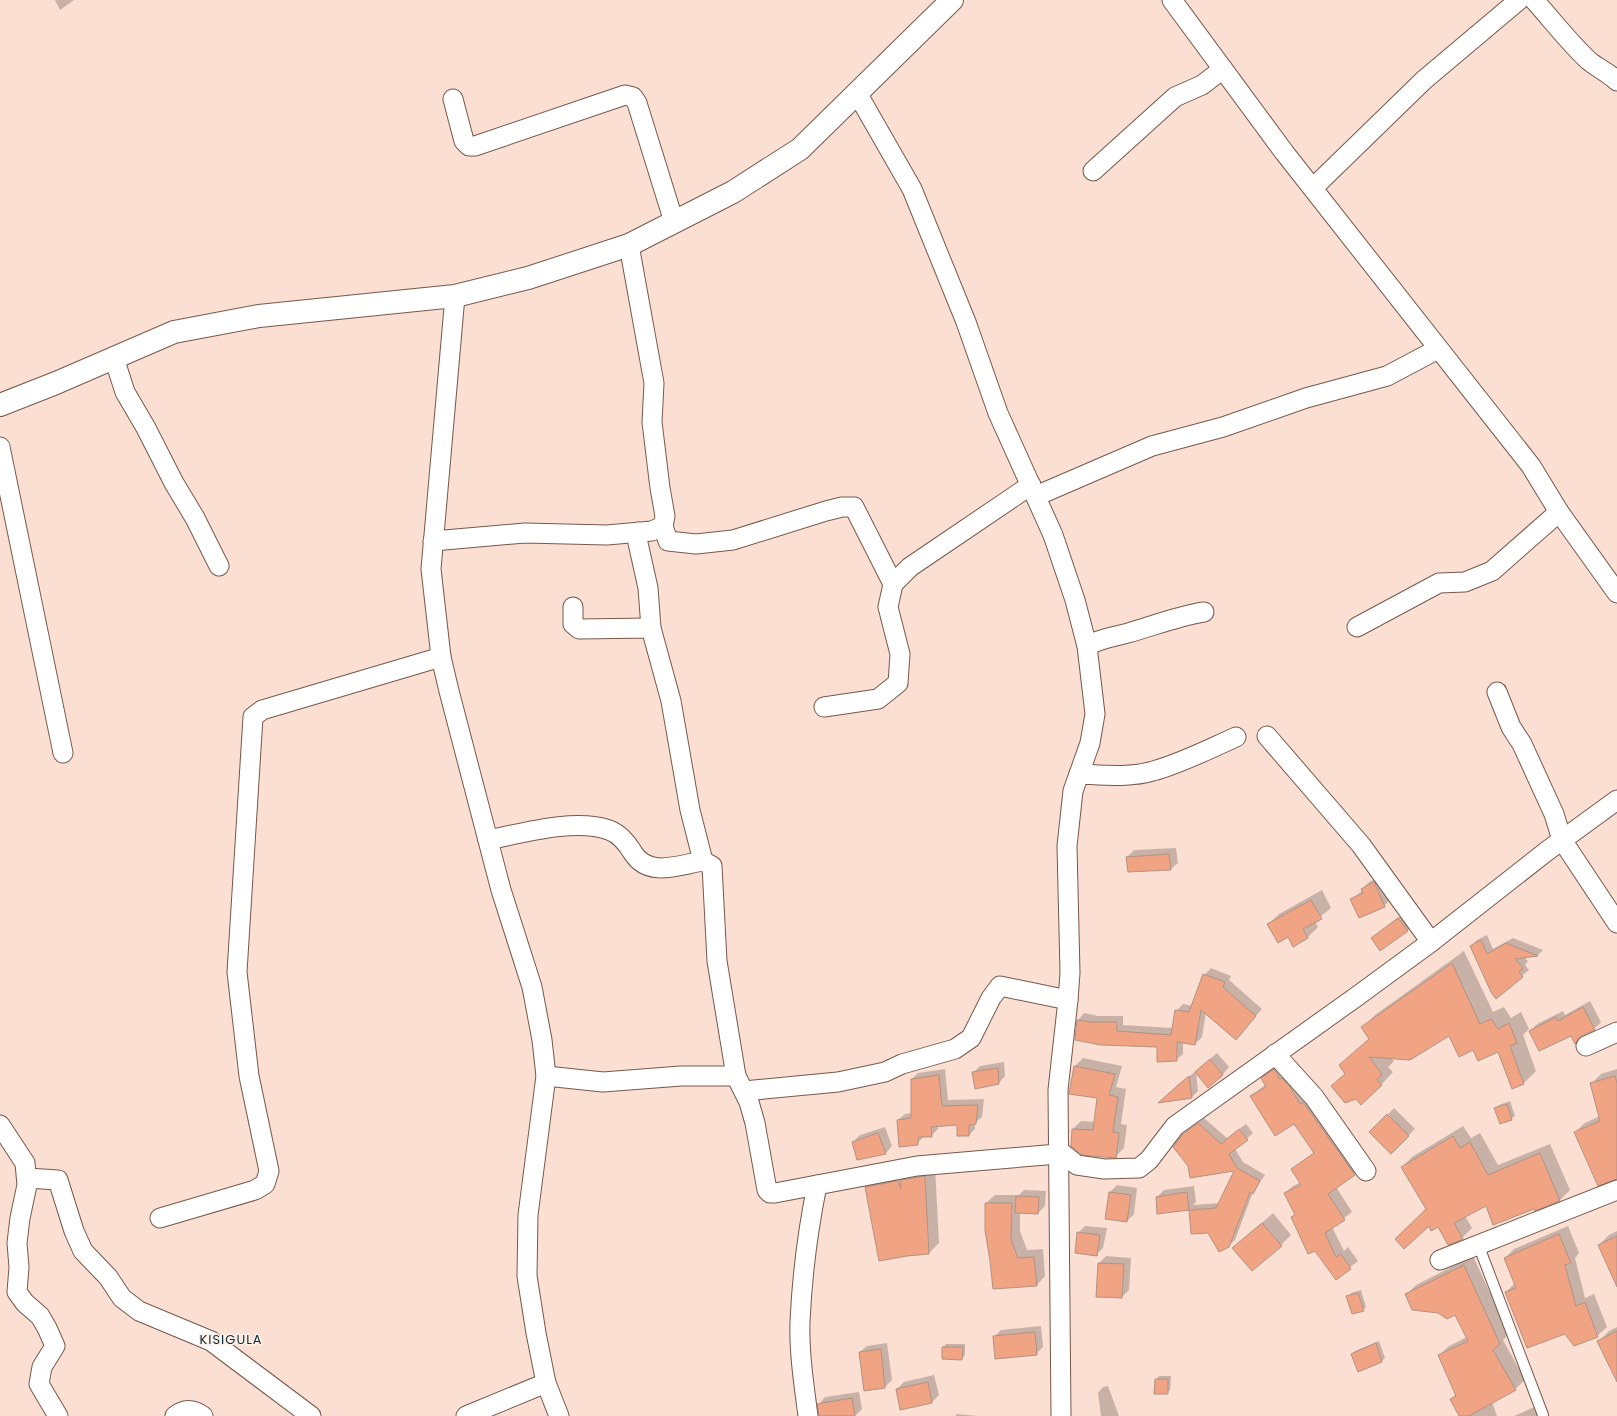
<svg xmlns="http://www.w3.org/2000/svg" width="1617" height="1416" viewBox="0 0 1617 1416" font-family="Poppins,sans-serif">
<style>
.shadow{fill:#0003}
.building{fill:#f1a483;stroke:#b29183}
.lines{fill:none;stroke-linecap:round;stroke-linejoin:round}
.lane-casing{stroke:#76584b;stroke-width:12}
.street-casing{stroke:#76584b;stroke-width:21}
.secondary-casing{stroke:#76584b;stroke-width:24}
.lane{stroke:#fff;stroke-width:10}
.street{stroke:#fff;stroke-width:19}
.secondary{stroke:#fff;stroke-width:22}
.labels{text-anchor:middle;stroke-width:3.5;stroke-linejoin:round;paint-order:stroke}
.quarter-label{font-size:13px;letter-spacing:1px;fill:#0b2f33;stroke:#feefe9}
</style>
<rect width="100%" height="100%" fill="#fbdfd3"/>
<g class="shadow">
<polygon points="55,0 74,0 60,10"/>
<polygon points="1176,848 1178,863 1171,869 1129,871 1127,857 1134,850"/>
<polygon points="1381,876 1391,899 1384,906 1352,899 1363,890 1362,889 1369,882"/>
<polygon points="1322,890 1331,908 1315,921 1318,927 1308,937 1288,936 1269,924 1279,914"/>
<polygon points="1405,912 1414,924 1407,931 1372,938"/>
<polygon points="1487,935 1493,949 1513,938 1543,950 1538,955 1524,957 1528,961 1525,965 1529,970 1496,998 1471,946 1477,940"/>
<polygon points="1464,951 1493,1012 1504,1007 1511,1018 1521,1012 1529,1029 1523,1035 1536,1071 1524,1083 1513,1088 1498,1051 1473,1049 1450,1035 1391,1058 1394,1061 1388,1067 1393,1072 1381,1085 1357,1098 1333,1086 1346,1073 1340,1065 1370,1038 1362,1028 1375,1015"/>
<polygon points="1211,968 1231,976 1229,980 1262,1009 1242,1032 1206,1012 1202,1037 1195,1044 1183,1042 1183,1054 1176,1060 1158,1046 1076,1039 1078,1020 1084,1013 1098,1016 1123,1016 1123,1025 1173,1028 1176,1011 1183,1004 1193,1006 1204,975"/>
<polygon points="1590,1001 1601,1022 1594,1029 1583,1034 1576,1042 1571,1034 1530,1031 1537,1024 1563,1011 1565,1015"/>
<polygon points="1217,1053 1229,1067 1223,1074 1208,1086 1196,1072 1198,1091 1192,1097 1166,1096"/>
<polygon points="1083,1058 1122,1066 1116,1087 1126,1089 1121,1124 1127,1125 1124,1148 1115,1157 1073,1129 1081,1121 1095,1122 1099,1098 1075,1066"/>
<polygon points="1004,1062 1005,1076 999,1083 973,1073 980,1066"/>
<polygon points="1281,1063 1362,1167 1336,1187 1352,1212 1332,1227 1344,1251 1348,1247 1358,1261 1336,1278 1292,1217 1295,1214 1285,1193 1293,1186 1301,1182 1292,1169 1315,1152 1294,1123 1251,1096 1266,1084 1262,1078"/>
<polygon points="945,1069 948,1100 984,1099 982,1117 975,1123 975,1129 969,1135 958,1124 937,1125 938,1129 931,1136 924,1136 917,1144 898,1120 905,1114 912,1113 912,1079 918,1073"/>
<polygon points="1617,1069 1617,1179 1575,1132 1585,1123 1600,1116 1591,1084 1601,1074"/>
<polygon points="1510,1101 1515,1116 1511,1119 1496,1108 1499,1105"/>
<polygon points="1394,1108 1415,1129 1391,1153 1371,1132"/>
<polygon points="1204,1118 1227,1138 1246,1124 1253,1133 1235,1149 1243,1162 1265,1175 1253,1192 1235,1240 1228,1246 1208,1232 1192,1233 1190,1209 1158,1213 1157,1197 1164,1190 1194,1186 1196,1202 1193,1205 1220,1203 1236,1170 1183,1135"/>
<polygon points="1463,1126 1471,1138 1480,1133 1498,1165 1550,1144 1570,1190 1560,1200 1535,1209 1535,1207 1486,1204 1465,1216 1472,1228 1462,1238 1427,1209 1402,1167 1412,1157"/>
<polygon points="885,1127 892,1146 886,1153 858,1159 853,1142 860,1135"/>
<polygon points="935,1166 939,1243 929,1253 867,1187 877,1177"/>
<polygon points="1117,1185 1137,1188 1134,1214 1127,1221 1110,1192"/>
<polygon points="1024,1190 1046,1191 1045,1206 1038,1213 1020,1212 1020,1231 1027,1250 1043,1249 1045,1276 1037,1285 994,1288 986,1203 995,1195 1019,1195"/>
<polygon points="1273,1213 1291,1235 1281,1245 1233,1248"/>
<polygon points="1085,1226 1107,1228 1103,1248 1096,1255 1078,1233"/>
<polygon points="1568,1226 1579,1253 1575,1258 1585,1298 1594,1294 1607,1327 1597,1336 1565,1333 1506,1292 1515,1283 1505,1258 1514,1249"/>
<polygon points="1617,1231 1617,1276 1599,1245 1609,1235"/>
<polygon points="1106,1256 1131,1258 1129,1290 1122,1297 1099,1263"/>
<polygon points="1473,1256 1509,1334 1503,1340 1525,1380 1515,1389 1492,1402 1497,1416 1460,1416 1451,1399 1456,1394 1439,1355 1449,1346 1467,1337 1455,1313 1406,1295 1416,1285"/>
<polygon points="1361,1290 1366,1307 1363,1310 1348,1297 1351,1293"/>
<polygon points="1041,1326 1043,1347 1036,1354 994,1337 1001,1330"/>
<polygon points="1617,1327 1617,1362 1598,1342 1609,1331"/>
<polygon points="1379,1341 1385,1358 1382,1361 1358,1370 1352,1354 1355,1351"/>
<polygon points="887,1343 892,1380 885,1387 860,1352 867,1346"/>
<polygon points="946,1344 965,1344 965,1355 962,1359 943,1347"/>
<polygon points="934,1375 939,1395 932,1402 901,1409 897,1389 904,1382"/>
<polygon points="1159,1376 1171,1376 1170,1390 1167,1393 1156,1379"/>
<polygon points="1108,1386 1119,1416 1101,1416 1098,1393 1103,1387"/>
<polygon points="859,1392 862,1409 855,1416 819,1416 819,1404 825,1397"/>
<polygon points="1539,1405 1543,1416 1514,1416"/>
<polygon points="957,1414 978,1416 955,1416"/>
</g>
<g class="building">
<polygon points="1169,854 1171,870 1128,872 1126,857"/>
<polygon points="1374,882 1385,907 1359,918 1350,899 1363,893 1361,889"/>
<polygon points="1311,900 1322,919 1303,929 1308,938 1293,947 1288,937 1278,943 1267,924"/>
<polygon points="1398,918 1408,931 1380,951 1371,938"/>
<polygon points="1481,940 1487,954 1506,943 1538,956 1515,959 1523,968 1519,972 1523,977 1496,999 1491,992 1470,946"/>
<polygon points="1452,963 1480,1024 1491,1019 1498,1029 1509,1023 1517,1043 1510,1046 1524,1084 1512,1089 1498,1052 1478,1061 1473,1050 1459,1057 1449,1036 1410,1060 1369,1057 1382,1074 1377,1080 1382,1085 1361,1105 1356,1099 1345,1103 1331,1086 1345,1074 1339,1065 1369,1039 1361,1027"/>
<polygon points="1203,974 1225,982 1223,987 1256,1016 1236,1040 1201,1010 1195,1045 1177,1042 1177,1061 1157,1062 1157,1047 1101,1045 1075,1040 1077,1020 1091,1022 1117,1022 1117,1031 1171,1035 1175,1010 1189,1012"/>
<polygon points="1583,1007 1595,1030 1581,1036 1575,1044 1571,1036 1539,1051 1529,1031 1556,1017 1558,1021"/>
<polygon points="1210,1059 1223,1075 1208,1088 1195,1072"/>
<polygon points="1074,1066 1115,1074 1109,1095 1118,1097 1113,1132 1119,1133 1116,1158 1082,1155 1071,1146 1072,1129 1093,1130 1097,1098 1069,1094"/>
<polygon points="998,1068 999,1084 975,1089 972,1072"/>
<polygon points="1274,1069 1280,1079 1282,1078 1290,1087 1300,1104 1303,1102 1355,1175 1328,1194 1345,1220 1325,1233 1336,1257 1341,1254 1351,1269 1336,1280 1315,1251 1308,1254 1291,1217 1295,1215 1284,1193 1301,1185 1291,1169 1314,1153 1294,1124 1275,1136 1250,1096 1266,1087 1261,1078"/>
<polygon points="939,1075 942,1106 978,1105 976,1124 969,1125 969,1136 957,1136 957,1125 931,1127 932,1137 918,1137 918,1145 899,1147 897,1120 911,1118 911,1079"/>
<polygon points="1189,1076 1192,1098 1158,1103 1177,1086"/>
<polygon points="1615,1076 1617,1083 1617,1179 1598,1186 1574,1132 1600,1121 1590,1083"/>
<polygon points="1507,1104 1512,1120 1500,1124 1494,1108"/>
<polygon points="1387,1114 1409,1136 1391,1154 1369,1132"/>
<polygon points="1198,1123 1221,1144 1239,1129 1248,1140 1229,1154 1237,1168 1260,1181 1253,1194 1250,1192 1229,1247 1219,1252 1208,1233 1191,1234 1189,1210 1216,1208 1234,1171 1190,1178 1188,1166 1173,1147 1183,1134"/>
<polygon points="878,1133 886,1154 857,1160 852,1142"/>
<polygon points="1453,1136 1460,1148 1470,1142 1488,1175 1540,1153 1560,1201 1535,1211 1534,1209 1493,1225 1486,1206 1454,1223 1463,1239 1461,1240 1448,1245 1438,1227 1431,1231 1429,1226 1404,1249 1395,1239 1426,1209 1401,1167"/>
<polygon points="925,1176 929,1254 907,1256 879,1261 865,1187 897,1181 901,1188 900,1180"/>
<polygon points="1109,1192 1131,1195 1127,1222 1105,1219"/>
<polygon points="1187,1192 1189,1210 1157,1214 1156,1197"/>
<polygon points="1016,1196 1039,1197 1038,1214 1015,1213"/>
<polygon points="985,1203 1012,1203 1011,1240 1018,1258 1034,1257 1037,1286 993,1289 990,1261 985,1230"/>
<polygon points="1262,1223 1282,1246 1252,1271 1232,1248"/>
<polygon points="1077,1232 1100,1235 1097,1256 1075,1253"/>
<polygon points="1559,1234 1571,1263 1565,1265 1576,1306 1585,1302 1598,1337 1574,1346 1565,1334 1527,1348 1505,1292 1516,1288 1504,1258"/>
<polygon points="1617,1236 1617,1287 1598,1245"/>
<polygon points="1098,1263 1124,1264 1122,1298 1096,1297"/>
<polygon points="1464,1265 1500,1344 1493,1350 1516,1390 1469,1416 1459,1416 1450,1399 1456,1396 1438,1355 1468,1341 1455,1315 1447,1319 1438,1313 1412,1310 1405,1294"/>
<polygon points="1358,1293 1364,1311 1352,1314 1346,1296"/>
<polygon points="1617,1331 1617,1382 1597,1341"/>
<polygon points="1035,1332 1037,1355 995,1359 993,1336"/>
<polygon points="1376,1343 1382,1362 1358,1372 1351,1354"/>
<polygon points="942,1347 963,1347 962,1360 942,1359"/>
<polygon points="881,1349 885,1388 864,1391 859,1352"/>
<polygon points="1155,1379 1168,1379 1168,1394 1154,1394"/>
<polygon points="928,1382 932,1403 900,1410 896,1389"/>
<polygon points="852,1398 855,1416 819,1416 817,1404"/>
</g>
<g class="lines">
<g class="lane-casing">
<polyline id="lane" points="1478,1244 1543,1415"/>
</g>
<g class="street-casing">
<g id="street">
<polyline points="1172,0 1284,152 1531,466 1559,512 1617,593"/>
<path d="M1534 0C1552 20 1568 41 1588 60 1597 68 1608 72 1617 81"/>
<polyline points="857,93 912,189 966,322 998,413 1053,535 1075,600 1087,646 1095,714 1090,743 1073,791 1067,846 1070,973 1068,1000"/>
<polyline points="453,99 464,141 469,146 475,146 625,95 633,97 637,103 674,222"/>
<polyline points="1093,171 1175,97 1202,85 1223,69"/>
<polyline points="1314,187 1424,80 1519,0"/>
<polyline points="455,296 431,569 441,657 449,691 501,890 532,987 542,1040 546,1076 528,1215 527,1276 536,1333 546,1383 559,1416"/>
<polyline points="114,358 125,392 146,428 174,483 195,518 219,566"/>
<polyline points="0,447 63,753"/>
<polyline points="1036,496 1152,446 1223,427 1306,398 1387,376 1438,349"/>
<polyline points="663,526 668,541 696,544 733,540 826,511 842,507 854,507 893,584"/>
<polyline points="638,532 638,543 648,588 651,628"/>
<polyline points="433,541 525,533 607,535 652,531 663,526 665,516 660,488 652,422 654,383 629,245"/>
<polyline points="573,607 573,624 579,629 651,628 671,701 690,810 703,861"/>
<polyline points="1357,627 1439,583 1465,582 1492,571 1559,512"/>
<path d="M1087 646C1104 637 1111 638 1128 633 1153 626 1178 616 1204 612"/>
<polyline points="1497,692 1511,727 1522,744 1554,814 1562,840 1617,923"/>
<polyline points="824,707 878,699 898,683 900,654 888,607 893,584 910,567 1031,485"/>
<polyline points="1267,736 1361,845 1431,942"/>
<path d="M1079 774C1103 775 1130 778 1153 771 1182 763 1209 749 1236 737"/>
<path d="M488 840C523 833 575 818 609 830 620 834 627 843 633 853 649 878 678 865 703 861L712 866 717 961 736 1076"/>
<polyline points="1586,1046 1617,1032"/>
<polyline points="1275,1054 1314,1097 1366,1171"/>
<polyline points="546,1076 603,1082 681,1076 736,1076 749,1102 755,1123 767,1190 770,1193 775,1193 917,1166 1058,1154"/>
<polyline points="744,1091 838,1082 885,1072 902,1064 955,1049 971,1038 991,998 1000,986 1068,1000 1058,1090 1061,1416"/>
<polyline points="0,1125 25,1163 27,1185 20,1218 17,1243 19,1267 17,1292 25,1303 40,1316 47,1328 55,1346 42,1367 39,1384 58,1416"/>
<polyline points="1058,1150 1077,1165 1104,1169 1139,1168 1149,1160 1175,1126 1356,997 1431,942 1547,851 1617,800"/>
<polyline points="27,1178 58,1180 74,1231 83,1251 108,1277 122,1298 139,1311 211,1341 311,1416"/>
<polyline points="160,1218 255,1190 265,1184 269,1171 249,1076 237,972 253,717 262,710 441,657"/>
<polyline points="1440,1260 1617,1190"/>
<path d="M175 1416C185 1408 193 1409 203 1416"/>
<polyline points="466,1416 546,1383"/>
<path d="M808 1416C804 1385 799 1353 800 1322 802 1275 808 1230 817 1185"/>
</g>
</g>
<g class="secondary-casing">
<polyline id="secondary" points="0,405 56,383 174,332 259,316 455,296 528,278 629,245 733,192 800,149 952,0"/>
</g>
<use href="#lane" class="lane"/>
<use href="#street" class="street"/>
<use href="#secondary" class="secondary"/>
</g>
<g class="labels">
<g class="quarter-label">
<text x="231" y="1344">KISIGULA</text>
</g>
</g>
</svg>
